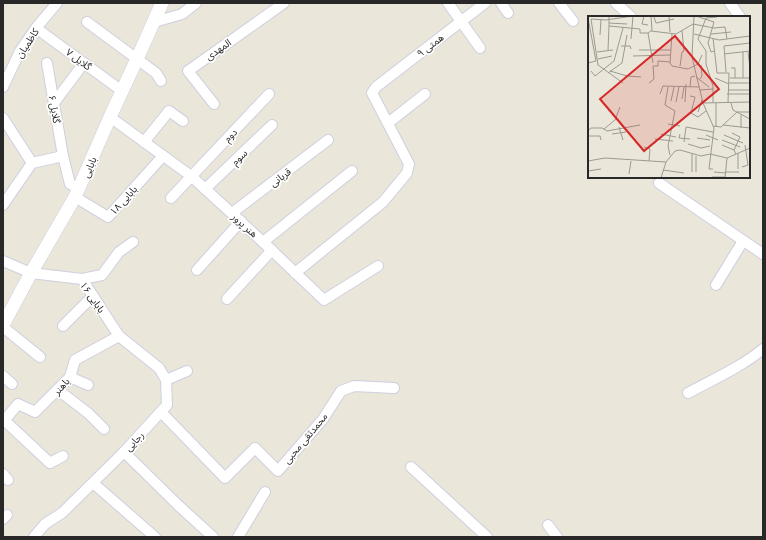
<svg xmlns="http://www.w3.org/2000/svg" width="766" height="540" viewBox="0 0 766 540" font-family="Overpass,'Noto Sans Arabic',sans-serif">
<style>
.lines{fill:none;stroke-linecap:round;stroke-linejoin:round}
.minor-casing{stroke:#cfcfe0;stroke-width:12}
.secondary-casing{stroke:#cfcfe0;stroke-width:14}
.minor{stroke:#fff;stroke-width:10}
.secondary{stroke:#fff;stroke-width:13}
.labels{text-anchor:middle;stroke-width:3.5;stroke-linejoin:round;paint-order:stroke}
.street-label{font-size:10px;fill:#282828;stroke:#fff}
.inset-road{fill:none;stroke:#9c9a92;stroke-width:1}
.view{fill:#d62828;fill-opacity:0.15;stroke:#d62828;stroke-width:2}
.inset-edge{fill:none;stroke:#282828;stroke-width:2}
</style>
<rect width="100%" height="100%" fill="#eae6d9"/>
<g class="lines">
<g class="minor-casing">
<g id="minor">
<polyline points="448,3 480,48"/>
<polyline points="501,3 508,13"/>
<polyline points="559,3 573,21"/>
<polyline points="616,3 631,17"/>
<polyline points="730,3 740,17"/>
<polyline points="87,22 156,73 161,81"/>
<polyline points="154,22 182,14 196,3"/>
<polyline points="36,28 122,91"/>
<polyline points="47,63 63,156 70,184 79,189"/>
<polyline points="3,87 20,51 36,28 57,3"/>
<polyline points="54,103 84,63"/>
<polyline points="214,104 188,71 284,3"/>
<polyline points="110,117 191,176 263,242 324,300 378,266"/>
<polyline points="3,118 32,163"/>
<polyline points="388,123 425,94"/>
<polyline points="144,142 169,111 183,121"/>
<polyline points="659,183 763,254"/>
<polyline points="205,189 272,125"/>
<polyline points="75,197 108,217 163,156"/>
<polyline points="171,198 269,94"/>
<polyline points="3,205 32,163 63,156"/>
<polyline points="232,213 328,140"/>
<polyline points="263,242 352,171"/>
<polyline points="3,261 31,273 82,279 119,336 159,368 166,380 167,405 124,452 62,513 45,524 34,537"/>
<polyline points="197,270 241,221"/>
<polyline points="295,273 383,202 407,173 409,164 372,93 376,87 485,3"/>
<polyline points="82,279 102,275 119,252 133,242"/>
<polyline points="716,285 743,241"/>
<polyline points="227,299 272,250"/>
<polyline points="63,326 93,296"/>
<polyline points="3,327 40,357"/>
<polyline points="3,376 12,384"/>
<polyline points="70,377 88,385"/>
<polyline points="166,380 187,371"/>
<polyline points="58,390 88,413 104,429"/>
<path d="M688 393C714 379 741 367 763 349"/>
<polyline points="161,412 225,478 255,448 278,471 323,419 341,391 354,386 394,388"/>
<polyline points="4,420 50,463 63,456"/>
<polyline points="3,422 18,404 35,412 70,377 75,360 119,336"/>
<polyline points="124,452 179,506 213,537"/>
<polyline points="411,467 487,537"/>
<polyline points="3,474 8,480"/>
<polyline points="93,483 155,537"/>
<polyline points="3,519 7,515"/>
<polyline points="548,525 557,537"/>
<polyline points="238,537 265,492"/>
</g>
</g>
<g class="secondary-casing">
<polyline id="secondary" points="3,325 31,273 75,197 110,117 137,59 162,3"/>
</g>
<use href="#minor" class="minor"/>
<use href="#secondary" class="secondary"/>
</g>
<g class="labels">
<g class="street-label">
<text transform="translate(27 43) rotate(-57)" y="4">کاظمیان</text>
<text transform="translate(430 45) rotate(-38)" y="4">همتی ۹</text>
<text transform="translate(218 49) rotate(-35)" y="4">المهدی</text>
<text transform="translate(79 59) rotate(36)" y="4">گلایل ۷</text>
<text transform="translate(55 109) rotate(80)" y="4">گلایل ۶</text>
<text transform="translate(230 135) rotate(-46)" y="4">دوم</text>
<text transform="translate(239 157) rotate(-44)" y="4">سوم</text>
<text transform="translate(89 167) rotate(-67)" y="4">بابایی</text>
<text transform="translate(280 177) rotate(-37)" y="4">قربانی</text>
<text transform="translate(123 200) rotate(-48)" y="4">بابایی ۱۸</text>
<text transform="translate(245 225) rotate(42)" y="4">هنر پرور</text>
<text transform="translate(93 297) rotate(55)" y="4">بابایی ۱۶</text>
<text transform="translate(61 386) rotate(-48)" y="4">باهنر</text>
<text transform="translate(305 438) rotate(-50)" y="4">محمدتقی محبی</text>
<text transform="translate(134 441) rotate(-47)" y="4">رجایی</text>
</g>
</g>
<g transform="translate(588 16)">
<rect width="162" height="162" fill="#eae6d9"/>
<path class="inset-road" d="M21 0V10L52 13V17H60M56 0 54 8 60 9M63 0 64 14 60 17 65 47M81 0 82 16M106 0 104 41 115 87 162 86M108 0 126 6 120 27 123 36 126 35M66 1 68 7 86 3M0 2 8 45 0 47M3 3 10 49M3 3 18 4 45 0M21 7 39 8M63 15 88 18 105 8 126 12 137 11 139 23M84 18 82 47 84 50 100 53 110 48 114 39M106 18 131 24 162 20M123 18 143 16M12 19 13 3M125 22 129 57H141L140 87M43 23 45 0M33 30H42L43 33M20 34 21 10M51 34H83M9 36 25 34M155 36V62M160 36 162 52M136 38 162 35M45 40 82 39M10 43 24 40M10 49 35 67M92 50 94 36 96 35 94 15M143 52H147V62M3 55 7 60 26 45 35 12M22 55 39 60 53 61M138 56 136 30 162 27M20 57 34 47 39 19M108 61 121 71M127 62 141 68M142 62H162M112 63 114 60 113 49M61 67 66 63 65 50H70V45L82 46M141 67H162M80 71 77 89 87 95 80 130 82 139M102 71 103 61 107 60M112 74 125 73M140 74H162M72 78 75 70 111 71M139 78H162M102 80 107 81 103 97 110 101 118 95M94 83 96 71M83 85 86 71M88 86 91 71M97 86 98 68M115 87 126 112 121 153H125M125 87V70L118 48V35L110 23 118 2 129 1M128 87V111M143 87 145 94 162 103M110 96 114 84M80 108 92 110M135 109 162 112M125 110 133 111 149 96H162M31 111 35 124M153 112V99M16 113 27 104 32 91M0 115 3 112H14L19 115 52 109M144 117 152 121 146 134 148 138M24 118 38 116M73 118 88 121M92 118 91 122 102 123M118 119 130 124M136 119 155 127M0 120H12L13 124M109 122 122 124M67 123 85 125M134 124 152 131M96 126 98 111 125 116M100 128 113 132 122 130M134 129 146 134M56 131 62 133 61 145M150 137V153M139 142 162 132M0 145 17 142 78 146M154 151 160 149 157 129M75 154 96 157M0 155 13 153M104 156V138M108 156V140M126 156 138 157M138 156H151M41 158 43 145M124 161H137M73 162 78 146 87 135 92 134 113 140 122 138 139 142M137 162 139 142"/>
<path class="view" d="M87 20 131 73 56 135 12 83Z"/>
<rect width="162" height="162" class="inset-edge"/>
</g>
<rect width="766" height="540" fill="none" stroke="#282828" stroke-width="8"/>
</svg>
